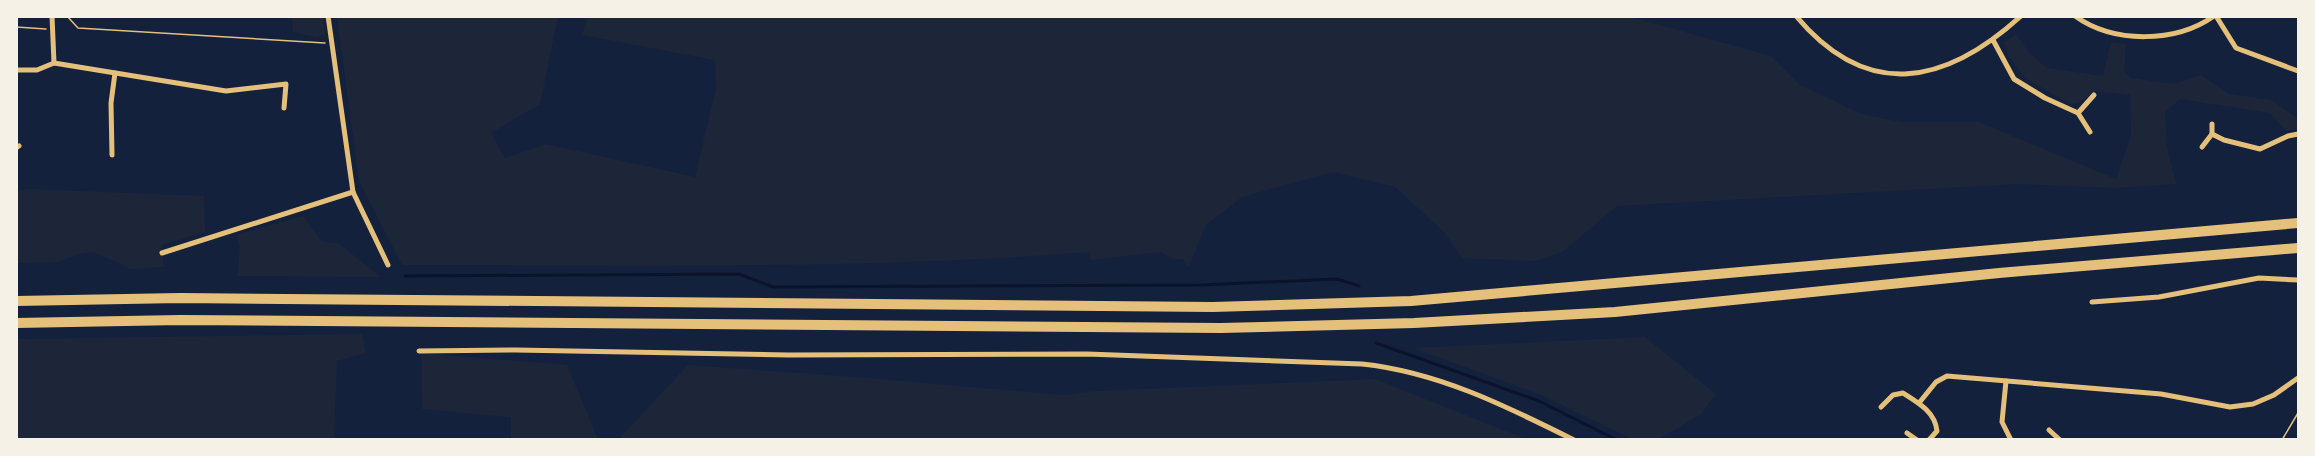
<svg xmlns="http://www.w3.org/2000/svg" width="2315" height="456" viewBox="0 0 2315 456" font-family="'IBM Plex Sans',sans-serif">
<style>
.green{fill:#1d2539}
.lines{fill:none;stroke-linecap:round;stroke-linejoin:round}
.stream{stroke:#0b132b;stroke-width:3}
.path{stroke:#e5c07b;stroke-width:1.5}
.minor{stroke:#e5c07b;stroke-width:5}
.motorway{stroke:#e5c07b;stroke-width:10}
</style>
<rect width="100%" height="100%" fill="#14213d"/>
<g class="green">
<polygon points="292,17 323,17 325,34 316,37 293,32"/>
<path d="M337 17H558L540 104 491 133 505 158 546 144 695 177 716 89 715 60 582 35 587 17H1631L1771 56 1799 84 1861 114 1902 122H1979L2116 179 2131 136 2130 95 2095 91 2079 103 2070 104 2025 78 2009 57 2004 42 2016 34 2031 55 2047 68 2103 76 2111 42 2126 44 2124 72 2131 78 2174 84 2201 75 2229 94 2272 100 2298 119V129L2286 131 2270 113 2180 99 2165 112 2167 148 2176 184 2115 188 2019 184 1617 206 1562 252 1535 261 1462 258 1444 232 1395 187 1333 172 1242 197 1206 225 1188 268 1183 259H1174L1160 252 1090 260V252C861 270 631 265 402 265L359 181Z"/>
<polygon points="29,189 204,196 205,232 161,245 164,267 131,269 94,252 78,254 58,262 17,263 16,191"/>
<polygon points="303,216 321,241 338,243 381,277 237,276 240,247 236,235"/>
<polygon points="362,334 366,353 337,361 334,439 17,439 17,339"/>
<polygon points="1645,337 1716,394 1701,414 1659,439 1632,439 1539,394 1413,348"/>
<polygon points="421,353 567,365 598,439 511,439 511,417 422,409"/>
<polygon points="688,365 868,378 1062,395 1096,391 1375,379 1526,439 619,439"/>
</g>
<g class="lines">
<g class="stream">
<polyline points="405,276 739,274 773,287 1201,285 1337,279 1359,286"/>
<polyline points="1376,343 1539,401 1617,440"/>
</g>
<g class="path">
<polyline points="67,16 78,28 325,43"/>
<polyline points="16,27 46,29"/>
<polyline points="2282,440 2298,413"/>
</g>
<g class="minor">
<polyline points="328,16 353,192 388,265"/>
<path d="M1796 16C1868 102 1946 84 2021 16"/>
<path d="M2075 16C2114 44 2176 43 2214 16"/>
<polyline points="2216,16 2236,48 2298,71"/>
<polyline points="1993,40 2014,79 2045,98 2078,113 2090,132"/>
<polyline points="54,63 226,91 286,84 284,108"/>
<polyline points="16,70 37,70 54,63 52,16"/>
<polyline points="2078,113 2094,95"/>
<polyline points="2212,134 2224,140 2260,149 2288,136 2298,134"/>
<polyline points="2202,147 2212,134 2212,124"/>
<polyline points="16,148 19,146"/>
<polyline points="112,155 111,103 115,73"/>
<polyline points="162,253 353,192"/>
<polyline points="2092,302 2159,297 2259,278 2298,280"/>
<path d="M419 351 516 350 788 355 1087 354 1362 364C1438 372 1506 406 1574 440"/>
<polyline points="2006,381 2002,422 2011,440"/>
<polyline points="1919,403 1936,382 1947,376 2161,394 2230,407 2253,404 2274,395 2298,378"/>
<path d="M1881 407 1893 395 1903 393C1919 403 1935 412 1937 431L1929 440"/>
<polyline points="2049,430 2060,440"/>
<polyline points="1907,433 1917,440"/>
</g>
<g class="motorway">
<polyline points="16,301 180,298 1213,307 1411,301 2298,223"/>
<polyline points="16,323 180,320 1221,328 1414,323 1615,312 1999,273 2298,248"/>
</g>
</g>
<rect width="2315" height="456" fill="none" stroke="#f6f1e7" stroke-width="36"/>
</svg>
